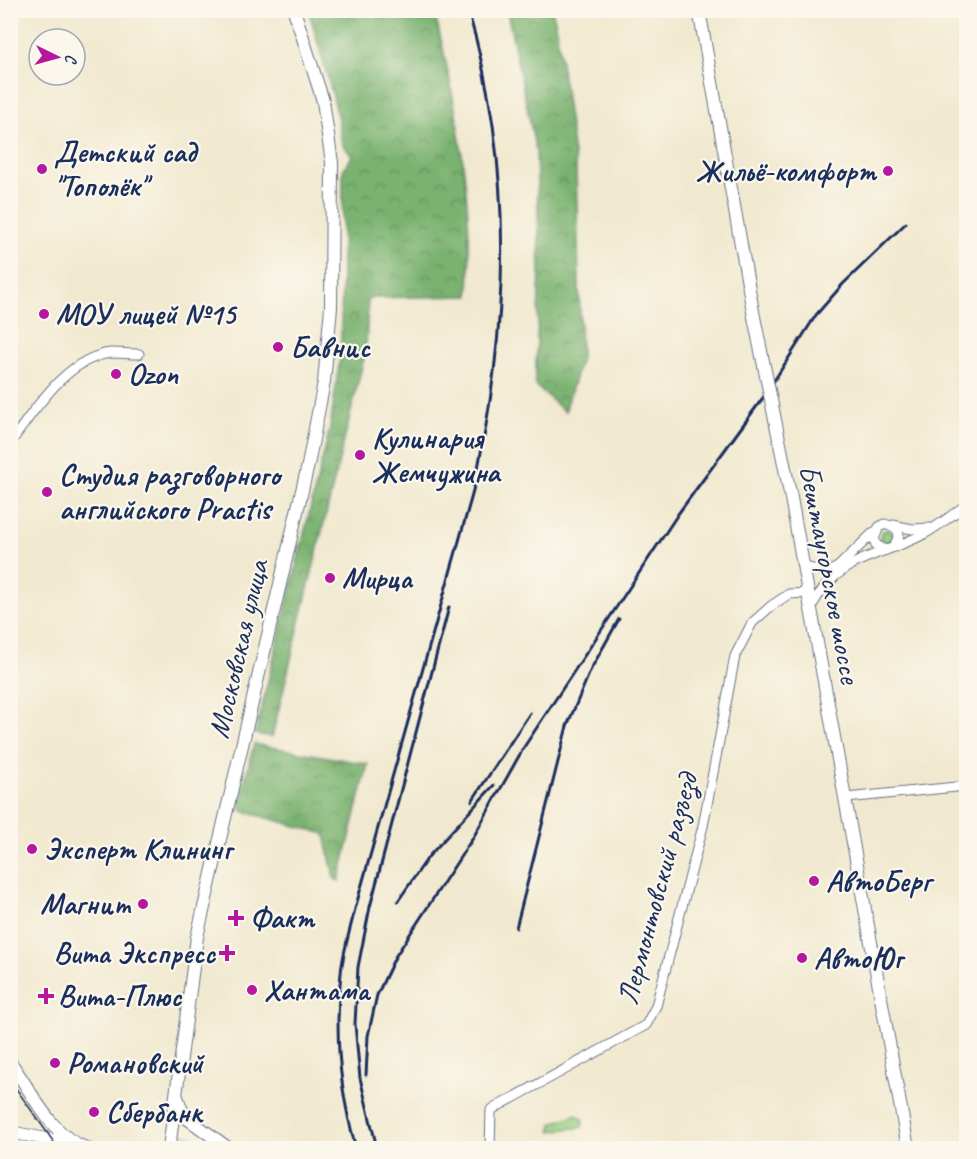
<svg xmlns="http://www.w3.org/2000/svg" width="977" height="1159" viewBox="0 0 977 1159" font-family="Caveat,sans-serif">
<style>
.grass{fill:#98cf81;stroke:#5a7f70;stroke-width:1.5}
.forest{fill:url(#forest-crowns);stroke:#4a7066;stroke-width:1.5}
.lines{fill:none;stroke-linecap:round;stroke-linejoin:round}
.street-casing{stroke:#667086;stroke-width:11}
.secondary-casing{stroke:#667086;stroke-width:14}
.street{stroke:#fff;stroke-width:9}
.secondary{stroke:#fff;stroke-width:12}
.tram{stroke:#1b2f5e;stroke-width:1.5}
.rail{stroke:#1b2f5e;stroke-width:3}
.secondary-bridge-casing{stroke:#667086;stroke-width:14;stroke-linecap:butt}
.secondary-bridge{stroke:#fff;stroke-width:12}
.poi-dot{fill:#b5179e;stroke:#fbf7ec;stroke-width:2}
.labels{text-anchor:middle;stroke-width:4.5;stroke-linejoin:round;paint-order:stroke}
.poi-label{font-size:30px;font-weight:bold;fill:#1b2f5e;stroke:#fbf7ec;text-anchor:start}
.street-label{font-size:30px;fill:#1b2f5e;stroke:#fbf7ec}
</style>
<defs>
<pattern id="forest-crowns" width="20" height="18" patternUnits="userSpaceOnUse" patternTransform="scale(1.5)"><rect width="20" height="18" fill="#7ab26f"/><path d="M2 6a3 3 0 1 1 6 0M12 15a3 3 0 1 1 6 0" fill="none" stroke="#63915e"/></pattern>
</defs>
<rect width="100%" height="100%" fill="#fbf7ec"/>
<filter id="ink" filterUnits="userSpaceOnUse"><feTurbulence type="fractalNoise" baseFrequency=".0167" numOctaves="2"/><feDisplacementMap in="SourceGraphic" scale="12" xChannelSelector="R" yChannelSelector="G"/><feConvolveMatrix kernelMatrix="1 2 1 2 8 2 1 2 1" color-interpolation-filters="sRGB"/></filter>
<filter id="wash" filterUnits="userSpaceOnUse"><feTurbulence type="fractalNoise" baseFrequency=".008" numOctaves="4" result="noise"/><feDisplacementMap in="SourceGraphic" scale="24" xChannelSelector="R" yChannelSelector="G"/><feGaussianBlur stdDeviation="1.35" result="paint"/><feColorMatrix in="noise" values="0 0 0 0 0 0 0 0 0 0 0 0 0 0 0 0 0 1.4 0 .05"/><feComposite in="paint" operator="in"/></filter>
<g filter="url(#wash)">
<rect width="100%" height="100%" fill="#f1e9cf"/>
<g class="grass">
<circle cx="887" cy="537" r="7"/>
<polygon points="576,1114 583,1119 582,1127 551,1131 552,1124"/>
<polygon points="177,1131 205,1142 207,1147 174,1148"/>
</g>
<g class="forest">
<path d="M309 11H434C458 105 473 199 469 296L368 298 366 350 272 737 255 734 330 428 341 350 343 170 352 156 342 144 335 104Z"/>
<polygon points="507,11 552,11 555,20 576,169 581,358 565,412 535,385 540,271 536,151"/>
<polygon points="254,744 368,764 339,881 334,878 325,834 242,811 239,803"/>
</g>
</g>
<g filter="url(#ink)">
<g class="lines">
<g class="street-casing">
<g id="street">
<path d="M10 443C35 410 66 358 111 353 120 353 130 354 139 354"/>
<polyline points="893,525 912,529 930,528"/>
<polyline points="886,550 876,545 874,539 879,527 885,524 897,529 899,535 894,547"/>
<polyline points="803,567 828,572 838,567 874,532"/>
<path d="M811 607C841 554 876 559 924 534 939 526 953 514 966 505"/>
<polyline points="846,798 966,786"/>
<polyline points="490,1148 491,1110 646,1025 656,1006 703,826 735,656 752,623 771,606 789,594 808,593"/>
</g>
</g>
<g class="secondary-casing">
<g id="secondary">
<polyline points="699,10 754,317"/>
<polyline points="791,498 908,1148"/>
<path d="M10 1062C31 1090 52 1138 86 1148"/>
<polyline points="177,1097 184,1116 228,1148"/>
<polyline points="10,1132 72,1144"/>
<polyline points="169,1148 197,937 308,465 324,382 331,307 332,163 323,101 294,10"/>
</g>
</g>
<use href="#street" class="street"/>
<use href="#secondary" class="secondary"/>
<polyline class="tram" points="10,1080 58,1148"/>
<g class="rail">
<polyline points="472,801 530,713"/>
<polyline points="470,843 524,747 678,514 765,395 816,315 843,284 906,223"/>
<polyline points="398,901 429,856 494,785"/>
<polyline points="516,928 567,726 591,669 619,619"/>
<polyline points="366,1075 368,1036 377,995 395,957 474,836"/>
<path d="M356 1148C340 1092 334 1032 341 973 343 952 350 930 355 909L472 495C509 335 515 169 468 10"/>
<polyline points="377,1148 360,1078 355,1024 358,967 370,907 449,607"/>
</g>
<g class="secondary-bridge-casing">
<polyline id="secondary-bridge" points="754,317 791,498"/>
</g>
<use href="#secondary-bridge" class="secondary-bridge"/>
</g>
</g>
<g class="poi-dot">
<circle cx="42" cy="169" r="6"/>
<circle cx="888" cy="171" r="6"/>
<circle cx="44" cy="314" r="6"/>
<circle cx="278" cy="347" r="6"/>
<circle cx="116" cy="374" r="6"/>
<circle cx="360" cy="455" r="6"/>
<circle cx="47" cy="492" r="6"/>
<circle cx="330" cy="578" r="6"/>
<circle cx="32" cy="849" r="6"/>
<circle cx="814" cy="881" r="6"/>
<circle cx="143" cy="904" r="6"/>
<path d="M233 909h6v6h6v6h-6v6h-6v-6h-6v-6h6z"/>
<path d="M224 944h6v6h6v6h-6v6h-6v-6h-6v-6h6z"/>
<circle cx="802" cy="958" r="6"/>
<circle cx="252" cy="990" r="6"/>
<path d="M43 987h6v6h6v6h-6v6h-6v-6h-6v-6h6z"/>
<circle cx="55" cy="1063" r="6"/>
<circle cx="94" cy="1112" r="6"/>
</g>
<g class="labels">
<g class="poi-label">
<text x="54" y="162">Детский сад<tspan x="54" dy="34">"Тополёк"</tspan></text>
<text x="876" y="181" text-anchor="end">Жильё-комфорт</text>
<text x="56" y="324">МОУ лицей №15</text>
<text x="290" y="357">Бавнис</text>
<text x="128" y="384">Ozon</text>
<text x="372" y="448">Кулинария<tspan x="372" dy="34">Жемчужина</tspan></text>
<text x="59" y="485">Студия разговорного<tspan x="59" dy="34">английского Practis</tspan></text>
<text x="342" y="588">Мирца</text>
<text x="44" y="859">Эксперт Клининг</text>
<text x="826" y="891">АвтоБерг</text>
<text x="131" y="914" text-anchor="end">Магнит</text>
<text x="250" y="928">Факт</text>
<text x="215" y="963" text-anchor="end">Вита Экспресс</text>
<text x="814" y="968">АвтоЮг</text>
<text x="264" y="1000">Хантама</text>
<text x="58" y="1006">Вита-Плюс</text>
<text x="67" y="1073">Романовский</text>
<text x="106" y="1122">Сбербанк</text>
</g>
<g class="street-label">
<text transform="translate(830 574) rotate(79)" y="10">Бештаугорское шоссе</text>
<text transform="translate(238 649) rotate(-77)" y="10">Московская улица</text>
<text transform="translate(657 889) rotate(-75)" y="10">Лермонтовский разъезд</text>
</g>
</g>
<rect width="977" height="1159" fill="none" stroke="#fbf7ec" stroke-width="36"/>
<g transform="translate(57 57) rotate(95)"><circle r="28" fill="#fbf7ec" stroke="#a1a7b3" stroke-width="1.5"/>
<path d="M0-4.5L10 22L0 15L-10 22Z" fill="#b5179e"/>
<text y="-9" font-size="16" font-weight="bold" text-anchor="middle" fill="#1b2f5e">С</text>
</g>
</svg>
